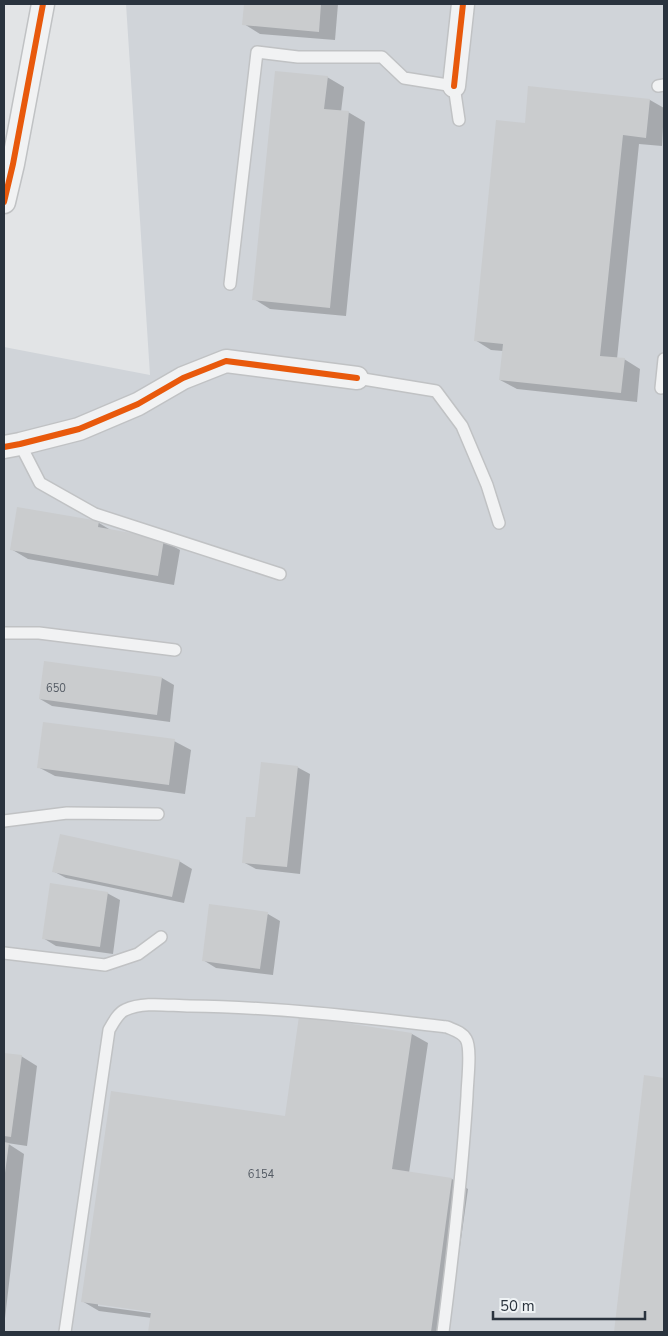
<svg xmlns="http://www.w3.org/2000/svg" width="668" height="1336" viewBox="0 0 668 1336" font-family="'Nunito Sans',sans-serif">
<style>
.built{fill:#d0d4d9}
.shadow{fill:#0003;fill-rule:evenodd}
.building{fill:#caccce}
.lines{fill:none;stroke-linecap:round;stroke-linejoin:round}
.lane-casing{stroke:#c0c2c4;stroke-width:14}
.street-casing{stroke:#c0c2c4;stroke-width:25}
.lane{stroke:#f1f2f3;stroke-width:11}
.street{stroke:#f1f2f3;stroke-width:22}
.cycleway-casing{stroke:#eff3f5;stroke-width:9}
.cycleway{stroke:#e8590c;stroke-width:6}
.labels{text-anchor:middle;stroke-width:5;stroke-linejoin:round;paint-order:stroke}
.number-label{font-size:11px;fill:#535a63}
</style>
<rect width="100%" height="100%" fill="#e2e4e6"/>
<polygon class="built" points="126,4 664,4 664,1332 4,1332 4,347 150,375"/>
<g class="shadow">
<polygon points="245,4 338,4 335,40 260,34 244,24"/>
<polygon points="327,77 344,87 341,112 348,112 365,122 346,316 270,309 254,299"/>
<polygon points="650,100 664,108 662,146 639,144 617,359 624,359 640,369 637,402 517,389 500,380 503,351 491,350 475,340 526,125"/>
<polygon points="99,523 114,532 164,541 180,550 174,585 28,559 11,549"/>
<polygon points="162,678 174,685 170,722 52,706 40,699"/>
<polygon points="174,741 191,750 185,794 55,776 38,767"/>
<polygon points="297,767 310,774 300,874 256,869 243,862 256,819"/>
<polygon points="179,861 192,869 184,903 66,878 53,871"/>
<polygon points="107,893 120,900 113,954 56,946 43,938"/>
<polygon points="268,914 280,921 273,975 216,968 203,960"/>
<path d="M412 1034 428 1043 409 1173 452 1179 468 1189 448 1332H150L152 1318 99 1311 82 1301 286 1118ZM98 1303 158 1312 157 1314 98 1306Z"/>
<polygon points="4,1054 21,1056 37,1066 27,1146 7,1143 24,1154 4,1327"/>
<polygon points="645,1077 664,1079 664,1332 615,1332"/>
</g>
<g class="building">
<polygon points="244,4 321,4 319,32 242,25"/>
<polygon points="275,71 328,76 324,109 349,111 330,308 252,300"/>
<polygon points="528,86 650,99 646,138 623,135 600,356 625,358 621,393 499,380 503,344 474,341 496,120 525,123"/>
<polygon points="17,507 99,521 98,527 164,539 158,576 10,550"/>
<polygon points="44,661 162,677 157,715 39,699"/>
<polygon points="43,722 175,739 169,785 37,768"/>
<polygon points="261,762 298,766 287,867 242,863 246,817 255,817"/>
<polygon points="60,834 180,860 172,897 52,872"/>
<polygon points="50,883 108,892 100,947 42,939"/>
<polygon points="209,904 268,912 260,969 202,961"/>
<polygon points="299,1016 412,1033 392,1169 452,1178 431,1332 148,1332 151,1312 81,1302 111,1091 285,1116"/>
<polygon points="4,1053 22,1055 11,1137 4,1136"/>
<polygon points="644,1075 664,1078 664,1332 614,1332"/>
<polygon points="4,1142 9,1143 5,1173 4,1173"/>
</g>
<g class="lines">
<g class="lane-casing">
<g id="lane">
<polyline points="658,86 664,85"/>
<polyline points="230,284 257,52 298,57 382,57 404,78 454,86 459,120"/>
<polyline points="357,378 436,391 462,426 487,485 499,523"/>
<polyline points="661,388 664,359"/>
<polyline points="20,444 40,483 95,514 280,574"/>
<polyline points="4,633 39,633 175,650"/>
<polyline points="4,821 67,813 158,814"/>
<polyline points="4,953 105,965 138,954 161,937"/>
<path d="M65 1332 109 1030C113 1023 118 1013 125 1010 144 1001 170 1006 190 1006 276 1007 361 1017 447 1027 454 1030 462 1032 466 1039 472 1049 467 1083 467 1096 462 1175 453 1254 443 1332"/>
</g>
</g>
<g class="street-casing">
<g id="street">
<polyline points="454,86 463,4"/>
<polyline points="4,202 13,164 43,4"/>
<polyline points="4,447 20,444 79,429 138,404 183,378 226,361 357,378"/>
</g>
</g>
<use href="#lane" class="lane"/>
<use href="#street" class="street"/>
<g class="cycleway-casing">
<g id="cycleway">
<polyline points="454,86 463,4"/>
<polyline points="4,202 13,164 43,4"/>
<polyline points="4,447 20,444 79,429 138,404 183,378 226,361 357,378"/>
</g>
</g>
<use href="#cycleway" class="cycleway"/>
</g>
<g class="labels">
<g class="number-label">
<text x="56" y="692">650</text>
<text x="261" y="1178">6154</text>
</g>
</g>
<rect width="668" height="1336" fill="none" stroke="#2a333e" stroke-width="10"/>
<path d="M493 1311v8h152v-8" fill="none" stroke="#2a333e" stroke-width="2.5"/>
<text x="500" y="1311" font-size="15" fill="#2a333e" stroke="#eff3f5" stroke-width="4" paint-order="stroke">50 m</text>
</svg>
